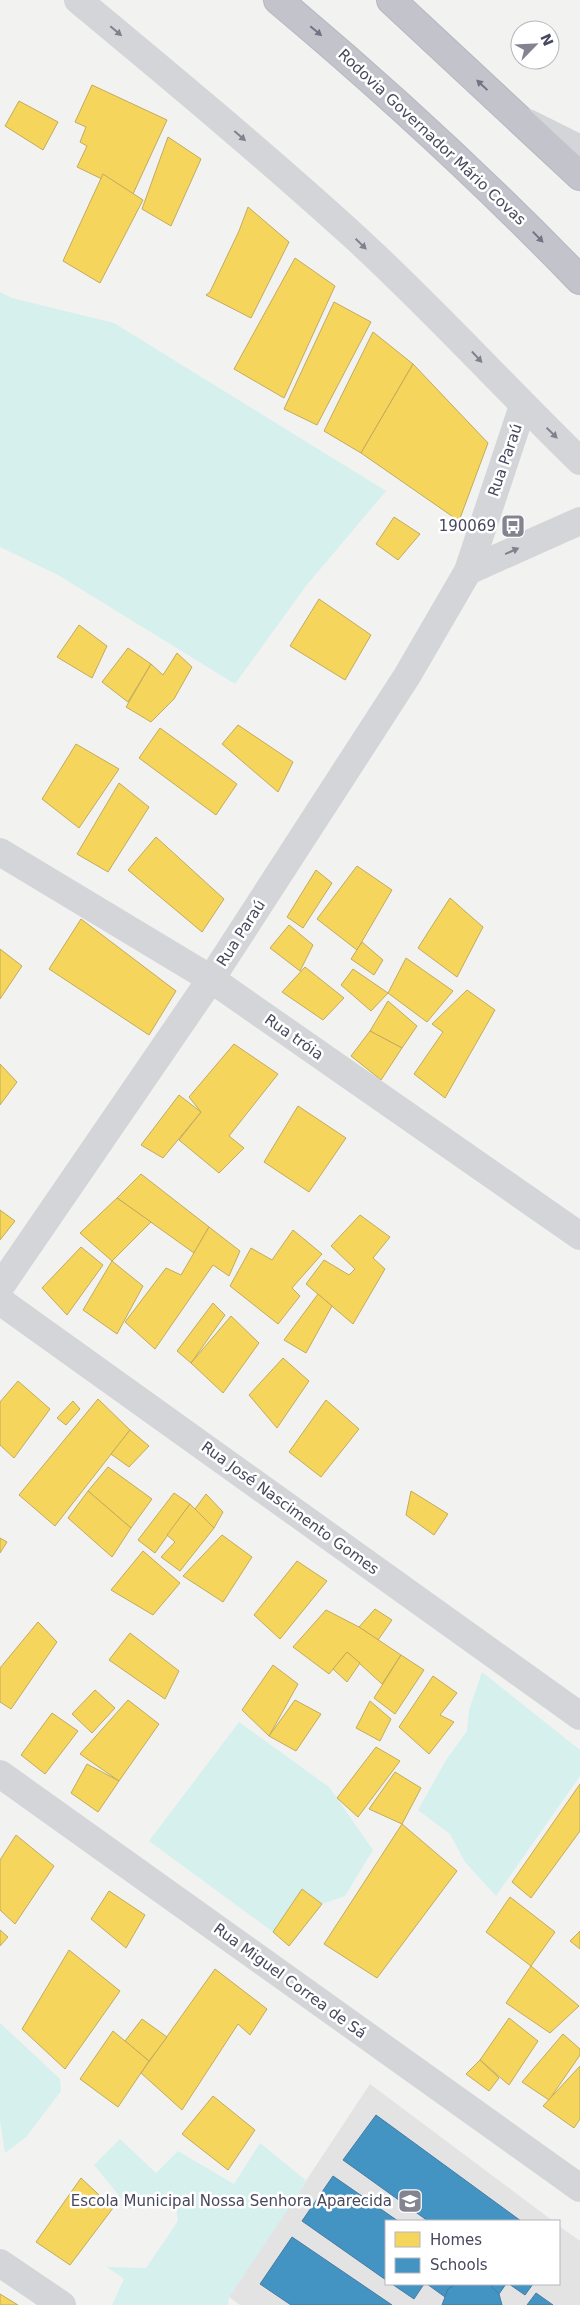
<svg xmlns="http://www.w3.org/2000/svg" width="580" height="2305" viewBox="0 0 580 2305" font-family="'DejaVu Sans',sans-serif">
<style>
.education{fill:#e4e3e3}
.green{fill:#d6f0ee}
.homes{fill:#f6d55c;stroke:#c2ab5d}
.schools{fill:#4393c3;stroke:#447ca5}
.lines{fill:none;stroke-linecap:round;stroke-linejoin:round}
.highway-casing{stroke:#b7b7c0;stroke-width:30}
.minor{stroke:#d4d5d9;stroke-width:28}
.highway{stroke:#c3c3cc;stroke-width:28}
.oneway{fill:#80808f}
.oneway2{fill:#737384}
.labels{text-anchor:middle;stroke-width:5;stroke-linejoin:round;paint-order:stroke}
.street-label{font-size:15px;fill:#48485e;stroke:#fff}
.poi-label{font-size:15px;fill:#48485e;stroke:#fff;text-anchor:end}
</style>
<rect width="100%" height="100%" fill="#f2f2f1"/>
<polygon class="education" points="370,2084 553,2221 386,2221 386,2284 559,2284 559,2226 580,2241 580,2305 240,2305 229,2297"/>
<g class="green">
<polygon points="0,292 12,298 114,323 386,491 306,586 235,684 58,575 0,547"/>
<polygon points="482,1672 580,1750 580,1776 496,1896 465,1862 450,1834 418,1810 446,1760 467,1731 469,1710"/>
<polygon points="239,1722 329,1787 373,1850 345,1896 322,1904 302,1889 273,1932 149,1841"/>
<polygon points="0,2023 60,2079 61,2091 26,2137 5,2153 0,2120"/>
<polygon points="120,2139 156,2173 178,2151 234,2184 260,2143 307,2181 229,2297 228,2305 112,2305 124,2279 107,2267 146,2268 178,2221 175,2202 155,2195 130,2209 94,2165"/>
</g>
<g class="homes">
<polygon points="92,85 167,120 133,194 77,167 87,146 80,142 86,127 75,122"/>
<polygon points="19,101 58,122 43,150 5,126"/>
<polygon points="168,137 201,159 171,226 142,209"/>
<polygon points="103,174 143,200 100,283 63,261"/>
<polygon points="248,207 289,242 251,318 206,295 210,292 239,231"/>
<polygon points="295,258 335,286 284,398 234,369"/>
<polygon points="334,302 371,322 317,425 284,409"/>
<polygon points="373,332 413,364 361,453 324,431"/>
<polygon points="413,364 488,443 459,521 361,453"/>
<polygon points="394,517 420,534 398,560 376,544"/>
<polygon points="319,599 371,635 345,680 290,646"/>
<polygon points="79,625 107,646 92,678 57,657"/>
<polygon points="128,648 151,664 128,702 102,682"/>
<polygon points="177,653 192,667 174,699 151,722 126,707 151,664 163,675"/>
<polygon points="238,725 293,762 278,792 222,744"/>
<polygon points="160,728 237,784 216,815 139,758"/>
<polygon points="76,744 119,769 79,828 42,799"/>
<polygon points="119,783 149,807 108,872 77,854"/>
<polygon points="156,837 224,899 202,932 128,870"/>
<polygon points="357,866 392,890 357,950 317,919"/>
<polygon points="316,870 332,883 303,928 287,917"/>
<polygon points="450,898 483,927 457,977 418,948"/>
<polygon points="81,919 176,991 149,1035 49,969"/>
<polygon points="289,925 313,945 300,971 270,948"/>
<polygon points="362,942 383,960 374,975 351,959"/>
<polygon points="0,949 22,966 0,999"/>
<polygon points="406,958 453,991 427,1022 388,993"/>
<polygon points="305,967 344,998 323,1020 282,992"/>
<polygon points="353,969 388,993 371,1011 341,985"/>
<polygon points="467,990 495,1010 445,1098 414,1074 443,1032 432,1024"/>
<polygon points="388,1001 417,1026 402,1048 370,1031"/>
<polygon points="370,1031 402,1048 381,1080 351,1056"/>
<polygon points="234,1044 278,1074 229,1136 244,1148 219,1173 179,1140 201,1112 189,1097"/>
<polygon points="0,1064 17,1082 0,1105"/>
<polygon points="179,1095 201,1112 163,1158 141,1145"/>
<polygon points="298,1106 346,1138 309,1192 264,1162"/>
<polygon points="141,1174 209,1227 194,1253 117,1198"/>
<polygon points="117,1198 151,1222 112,1261 80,1233"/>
<polygon points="0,1210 15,1221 0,1240"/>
<polygon points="360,1215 390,1237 373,1258 385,1269 353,1324 306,1284 324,1260 349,1275 355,1269 331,1246"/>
<polygon points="209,1227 240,1251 229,1276 213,1265 155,1349 125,1322 166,1268 181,1275"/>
<polygon points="293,1230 322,1254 292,1288 300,1296 278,1324 230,1286 251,1248 272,1260"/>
<polygon points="81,1247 103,1265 67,1315 42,1288"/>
<polygon points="112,1261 143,1286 117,1334 83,1310"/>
<polygon points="318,1294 332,1306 306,1353 284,1340"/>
<polygon points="213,1303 225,1315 191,1363 177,1351"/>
<polygon points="231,1316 259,1343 223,1393 191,1363"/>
<polygon points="283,1358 309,1381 277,1428 249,1395"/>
<polygon points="18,1381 50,1409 14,1458 0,1445 0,1402"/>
<polygon points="98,1399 130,1430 55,1526 19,1495"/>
<polygon points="326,1400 359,1429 321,1477 289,1452"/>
<polygon points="73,1401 80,1409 66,1425 57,1418"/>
<polygon points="130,1430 149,1446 129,1467 111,1454"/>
<polygon points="108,1467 152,1499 131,1528 88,1491"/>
<polygon points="88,1491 131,1528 112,1557 68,1518"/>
<polygon points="411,1491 448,1514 434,1535 406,1515"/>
<polygon points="174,1493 190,1504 155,1553 138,1540"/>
<polygon points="206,1494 223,1512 214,1528 195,1509"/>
<polygon points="190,1504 214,1528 180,1571 161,1557 175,1542 167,1535"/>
<polygon points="222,1535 252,1557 223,1602 183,1576"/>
<polygon points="0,1538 7,1542 0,1553"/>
<polygon points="143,1551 180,1583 153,1615 111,1590"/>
<polygon points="297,1561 327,1581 280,1639 254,1615"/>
<polygon points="375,1609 392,1620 378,1640 359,1627"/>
<polygon points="326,1610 359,1627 401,1655 382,1684 347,1652 329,1674 293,1647"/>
<polygon points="38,1622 57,1642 11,1709 0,1702 0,1668"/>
<polygon points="130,1633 179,1671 165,1699 109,1660"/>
<polygon points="347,1652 360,1663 347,1682 333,1669"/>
<polygon points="401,1655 424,1670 395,1714 374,1698"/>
<polygon points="273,1665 298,1684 269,1736 242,1710"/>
<polygon points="433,1676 457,1693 440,1715 454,1722 429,1754 399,1727"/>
<polygon points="95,1690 115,1708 92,1733 72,1714"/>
<polygon points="128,1700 159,1724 119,1781 80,1754"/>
<polygon points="295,1700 321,1714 296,1751 269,1736"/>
<polygon points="370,1701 391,1719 380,1741 356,1728"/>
<polygon points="52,1713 78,1731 45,1774 21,1755"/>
<polygon points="376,1747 400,1761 358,1817 337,1798"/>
<polygon points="87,1764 119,1781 98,1812 71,1793"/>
<polygon points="395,1772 421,1788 402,1824 369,1809"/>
<polygon points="580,1784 580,1831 531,1898 512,1882"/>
<polygon points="402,1824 457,1871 377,1978 324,1944"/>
<polygon points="16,1835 54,1866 15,1924 0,1910 0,1860"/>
<polygon points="302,1889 322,1904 289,1946 273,1932"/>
<polygon points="109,1891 145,1915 126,1948 91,1919"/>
<polygon points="510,1897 555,1932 531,1966 486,1932"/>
<polygon points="0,1930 8,1937 0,1946"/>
<polygon points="580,1931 580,1949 570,1941"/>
<polygon points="69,1950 120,1991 65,2069 22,2029"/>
<polygon points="531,1966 579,2006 550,2033 506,2003"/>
<polygon points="215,1969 267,2009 250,2035 238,2024 182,2110 141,2073"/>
<polygon points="509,2018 538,2041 509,2085 480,2060"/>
<polygon points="142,2019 167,2037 149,2061 125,2041"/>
<polygon points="113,2031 149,2061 118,2107 80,2079"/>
<polygon points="563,2034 580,2049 580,2055 549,2100 522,2082"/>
<polygon points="480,2060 499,2078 489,2091 466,2074"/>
<polygon points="580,2066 580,2119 574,2128 543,2106"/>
<polygon points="213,2096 255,2130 228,2170 182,2134"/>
<polygon points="81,2178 113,2208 70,2265 36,2242"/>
<polygon points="0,2294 18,2305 0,2305"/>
</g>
<g class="schools">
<polygon points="376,2115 521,2221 428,2221 343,2160"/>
<polygon points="333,2176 398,2221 386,2221 386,2280 302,2221"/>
<polygon points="292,2237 392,2305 291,2305 260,2284"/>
<polygon points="392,2284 424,2284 414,2299"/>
<polygon points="427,2284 456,2284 448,2289 445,2297"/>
<polygon points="456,2284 489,2284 499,2294 502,2305 442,2305 448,2289"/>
<polygon points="489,2284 506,2284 499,2294"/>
<polygon points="509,2284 533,2284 525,2295"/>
<polygon points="536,2293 553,2305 527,2305"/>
</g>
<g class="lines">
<g class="highway-casing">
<g id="highway">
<path d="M278 0C383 88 485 182 580 280"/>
<polyline points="391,0 580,176"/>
</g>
</g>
<g class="minor">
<path d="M78 0C172 78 267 157 357 239 434 310 505 388 580 461"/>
<polyline points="528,123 580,149"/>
<polyline points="468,571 580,521"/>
<polyline points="0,852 211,979 580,1236"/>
<polyline points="0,1287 211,979 407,676 468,571 523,406"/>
<polyline points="0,1301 580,1716"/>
<polyline points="0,1774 580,2188"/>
<polyline points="0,2263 62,2305"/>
</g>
<use href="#highway" class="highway"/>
</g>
<defs><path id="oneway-solid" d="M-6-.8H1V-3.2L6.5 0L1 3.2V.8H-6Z" transform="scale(1.25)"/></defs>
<g class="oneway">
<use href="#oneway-solid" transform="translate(116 31) rotate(40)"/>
<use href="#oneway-solid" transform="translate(240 136) rotate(41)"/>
<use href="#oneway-solid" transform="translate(361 244) rotate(44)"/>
<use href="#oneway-solid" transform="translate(477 357) rotate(47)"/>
<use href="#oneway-solid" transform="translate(552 433) rotate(44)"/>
<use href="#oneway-solid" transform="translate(512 551) rotate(-24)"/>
</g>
<g class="oneway2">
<use href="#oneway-solid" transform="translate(316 31) rotate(40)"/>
<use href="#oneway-solid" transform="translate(482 85) rotate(-137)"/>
<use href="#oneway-solid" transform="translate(538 237) rotate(46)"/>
</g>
<defs>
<g id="bus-square" transform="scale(1.25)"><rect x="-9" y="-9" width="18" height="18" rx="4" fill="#848491" stroke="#fff"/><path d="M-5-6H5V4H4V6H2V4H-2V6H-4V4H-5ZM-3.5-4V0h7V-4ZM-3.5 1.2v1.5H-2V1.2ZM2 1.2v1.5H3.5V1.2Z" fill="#fff"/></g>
<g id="school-square" transform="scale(1.25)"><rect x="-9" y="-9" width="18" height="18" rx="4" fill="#848491" stroke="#fff"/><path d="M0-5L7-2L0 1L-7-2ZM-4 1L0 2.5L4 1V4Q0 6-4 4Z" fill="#fff"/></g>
</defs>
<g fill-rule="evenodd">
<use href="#bus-square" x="513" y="526"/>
<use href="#school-square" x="410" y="2201"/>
</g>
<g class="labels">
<g class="street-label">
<text transform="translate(432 137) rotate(43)" y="5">Rodovia Governador Mário Covas</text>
<text transform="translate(505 460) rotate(-71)" y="5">Rua Paraú</text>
<text transform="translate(241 933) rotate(-57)" y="5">Rua Paraú</text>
<text transform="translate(294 1037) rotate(35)" y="5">Rua tróia</text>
<text transform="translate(290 1508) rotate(36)" y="5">Rua José Nascimento Gomes</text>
<text transform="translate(290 1981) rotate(36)" y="5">Rua Miguel Correa de Sá</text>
</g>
<g class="poi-label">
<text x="496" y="531">190069</text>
<text x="392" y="2206">Escola Municipal Nossa Senhora Aparecida</text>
</g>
</g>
<rect x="385" y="2220" width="175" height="65" fill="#ffffff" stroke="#b6b6bf"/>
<rect x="395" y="2232" width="25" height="15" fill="#f6d55c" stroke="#b6b6bf"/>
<text x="430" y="2245" font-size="15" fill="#48485e">Homes</text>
<rect x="395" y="2258" width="25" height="15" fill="#4393c3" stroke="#b6b6bf"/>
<text x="430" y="2270" font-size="15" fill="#48485e">Schools</text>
<g transform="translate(535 45) rotate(66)"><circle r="24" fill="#ffffff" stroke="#b6b6bf"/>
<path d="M0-4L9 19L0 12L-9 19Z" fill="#848491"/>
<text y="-8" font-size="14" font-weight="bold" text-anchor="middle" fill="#48485e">N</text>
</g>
</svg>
